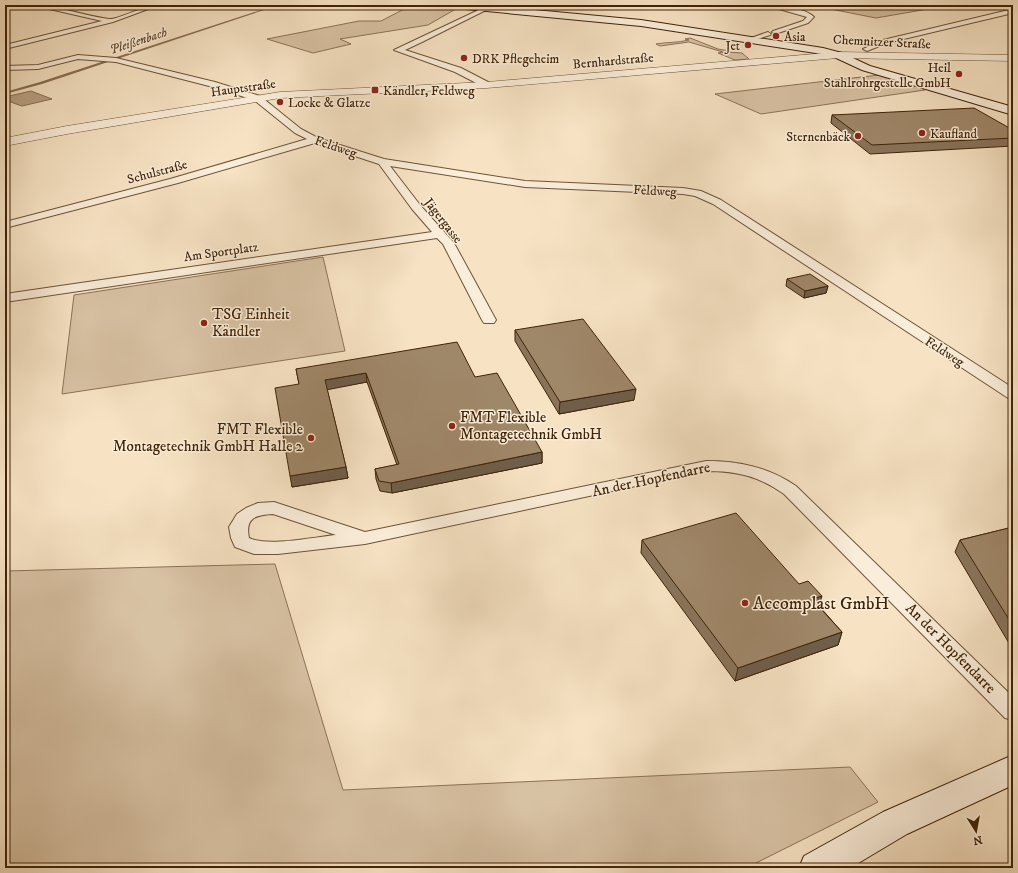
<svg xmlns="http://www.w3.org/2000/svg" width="1018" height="873" viewBox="0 0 1018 873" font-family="'IM FELL DW Pica',serif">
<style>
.green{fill:#d8c2a4;stroke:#8c7256}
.water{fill:#b9a284;stroke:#896f52}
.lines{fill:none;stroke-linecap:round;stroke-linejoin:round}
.stream{fill:#896f52;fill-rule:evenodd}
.minor-casing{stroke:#6e5336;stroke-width:2}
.tertiary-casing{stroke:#6e5336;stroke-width:1}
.secondary-casing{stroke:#402307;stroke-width:2}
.minor{fill:#faedd9;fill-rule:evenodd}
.tertiary{fill:#faedd9;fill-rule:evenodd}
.secondary{fill:#faedd9;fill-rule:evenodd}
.wall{fill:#89745a;stroke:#402307}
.shaded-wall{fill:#6f5e4a;stroke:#402307}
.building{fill:#9f8769;stroke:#402307}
.poi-dot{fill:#8f2418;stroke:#faedd9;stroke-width:1.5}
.labels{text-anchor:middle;stroke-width:3;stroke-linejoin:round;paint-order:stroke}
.far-poi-label{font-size:13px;fill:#402307;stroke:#faedd9;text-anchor:start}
.far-water-label{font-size:13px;font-style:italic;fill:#6a4f33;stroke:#faedd9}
.far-street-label{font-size:13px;fill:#402307;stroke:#faedd9}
.poi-label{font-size:15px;fill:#402307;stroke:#faedd9;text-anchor:start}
.street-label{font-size:15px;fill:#402307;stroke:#faedd9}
.near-poi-label{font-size:18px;fill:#402307;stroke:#faedd9;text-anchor:start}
</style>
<rect width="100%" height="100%" fill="#f7e3c4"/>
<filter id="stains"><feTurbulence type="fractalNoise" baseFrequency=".005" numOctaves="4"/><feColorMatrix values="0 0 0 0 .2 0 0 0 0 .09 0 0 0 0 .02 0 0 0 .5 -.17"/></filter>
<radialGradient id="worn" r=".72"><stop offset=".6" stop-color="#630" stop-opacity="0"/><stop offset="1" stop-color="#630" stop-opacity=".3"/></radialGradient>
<g class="green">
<polygon points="412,5 461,6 428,25 340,39 351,44 313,53 267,39 359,21 381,21"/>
<polygon points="810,5 951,5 876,18"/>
<path d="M690 38 718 49 729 51 728 52 742 53 749 59 735 60 718 53 723 52 689 42 660 46 656 44C667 42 677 43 689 40L685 39Z"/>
<polygon points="879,75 925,88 925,90 761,114 715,94"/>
<polygon points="323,257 345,351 62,394 74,295"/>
<polygon points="275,564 343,790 850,767 878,802 746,868 5,868 5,571"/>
</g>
<polygon class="water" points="31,91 52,99 22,106 5,100 5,97"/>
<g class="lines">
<polygon class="stream" points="276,5 279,5 42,84 5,94 5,92 40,82"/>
<g class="minor-casing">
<g id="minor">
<path d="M32 5C58 5 83 16 109 19 118 20 144 5 159 5L113 22 5 49V45L102 21Z"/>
<polygon points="525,5 535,5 513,12 510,10"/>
<path d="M765 5C777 5 806 8 814 17L808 23 775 34 772 32 773 31 803 21 807 17Z"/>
<polygon points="485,7 490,8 422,42 405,50 461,68 490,83 490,87 484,87 455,72 394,50"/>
<polygon points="1013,9 1013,13 887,43 867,51 863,49 883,40"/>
<polygon points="768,32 771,34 770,35 751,41 748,39"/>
<polygon points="78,55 116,58 215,82 260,96 301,129 318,138 384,159 525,181 683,188 701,191 721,200 1013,388 1013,400 1008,398 713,204 695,196 683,194 525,187 390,166 420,205 454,243 496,320 494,323 484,323 482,320 443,244 437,238 5,302 5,294 432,232 412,209 379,164 315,143 178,183 5,228 5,222 170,179 307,139 295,133 254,100 209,86 116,62 78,59 38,69 5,70 5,66 38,65"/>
<path d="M706 461C739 461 768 467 796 486L1013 697V720L1005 718 784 494C758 476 738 471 706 471L365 544 278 554H254L235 547 231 538 229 527 237 514 246 508 258 503 274 502 365 532ZM273 514 336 535C314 537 268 547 249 538 245 518 255 515 273 514Z"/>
</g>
</g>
<g class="tertiary-casing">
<polygon id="tertiary" points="838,52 1013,55 1013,61 838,58 487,88 280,98 67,134 5,146 5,138 67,126 280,92 487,82"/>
</g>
<g class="secondary-casing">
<g id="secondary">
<polygon points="451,5 481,5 641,20 823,48 842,53 870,66 1013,107 1013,115 862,70 834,57 822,54 641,26 455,8"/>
<polygon points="1013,755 1013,785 907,834 850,868 799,868 804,856 883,812"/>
</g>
</g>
<use href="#minor" class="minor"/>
<use href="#tertiary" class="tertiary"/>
<use href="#secondary" class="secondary"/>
</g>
<g class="wall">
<polygon points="832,115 1013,130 1013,146 870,154 831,123"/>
<polygon points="787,279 828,286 826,293 804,298 786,286"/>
<polygon points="515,330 634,400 559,414 515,341"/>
<polygon points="296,369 475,377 542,452 542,463 392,493 380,491 376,479 375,469 397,465 367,382 327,389 346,467 348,478 292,487 299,384"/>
<polygon points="1013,527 1013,650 955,552 960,540"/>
<polygon points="642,540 819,606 842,632 838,645 735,681 641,553"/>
</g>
<g class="shaded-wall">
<polygon points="828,286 826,293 804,298 805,291"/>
<polygon points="366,373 367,382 326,390 325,380"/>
<polygon points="636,389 634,400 559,414 560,402"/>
<polygon points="542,452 542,463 392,493 391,483"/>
<polygon points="346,467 348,478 292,487 290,476"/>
<polygon points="822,596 818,609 812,599"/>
<polygon points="842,632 838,645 735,681 738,668"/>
</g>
<g class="building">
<polygon points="974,108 1013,130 1013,135 1012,135 1013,135 1013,138 872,145 832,115"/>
<polygon points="810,274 828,286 805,291 787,279"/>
<polygon points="583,319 636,389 560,402 515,330"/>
<polygon points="457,342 475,377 497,373 542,452 391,483 379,481 375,469 399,464 366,373 325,380 346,467 290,476 275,388 299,384 296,369"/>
<polygon points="736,513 799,584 808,581 822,596 812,599 842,632 738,668 642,540"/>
<polygon points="1013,527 1013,626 960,540"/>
</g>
<g class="poi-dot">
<circle cx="776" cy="36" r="4"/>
<circle cx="748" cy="45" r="4"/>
<circle cx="464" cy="58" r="4"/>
<circle cx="959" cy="74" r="4"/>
<rect x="371" y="86" width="8" height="8" rx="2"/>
<circle cx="280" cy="102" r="4"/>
<circle cx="922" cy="133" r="4"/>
<circle cx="858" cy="136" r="4"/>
<circle cx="204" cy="323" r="4"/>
<circle cx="452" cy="426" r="4"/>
<circle cx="311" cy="438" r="4"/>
<circle cx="745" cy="603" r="4"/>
</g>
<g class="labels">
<g class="far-poi-label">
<text x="784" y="41">Asia</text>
<text x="740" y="50" text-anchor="end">Jet</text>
<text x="472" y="63">DRK Pflegeheim</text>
<text x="951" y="72" text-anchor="end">Heil<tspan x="951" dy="15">Stahlrohrgestelle GmbH</tspan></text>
<text x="383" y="95">Kändler, Feldweg</text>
<text x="288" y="107">Locke &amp; Glatze</text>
<text x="930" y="138">Kaufland</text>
<text x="850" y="141" text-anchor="end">Sternenbäck</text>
</g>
<g class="far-water-label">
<text transform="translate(138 40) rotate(-18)" y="5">Pleißenbach</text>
</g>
<g class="far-street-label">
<text transform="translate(882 41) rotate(3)" y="5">Chemnitzer Straße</text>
<text transform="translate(613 60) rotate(-5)" y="5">Bernhardstraße</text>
<text transform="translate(243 87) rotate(-8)" y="5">Hauptstraße</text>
<text transform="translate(336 146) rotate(19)" y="5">Feldweg</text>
<text transform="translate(157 171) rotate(-15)" y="5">Schulstraße</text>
<text transform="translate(655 190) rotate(3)" y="5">Feldweg</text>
<text transform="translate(444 220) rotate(52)" y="5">Jägergasse</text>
<text transform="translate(221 251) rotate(-8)" y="5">Am Sportplatz</text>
<text transform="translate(945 351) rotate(33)" y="5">Feldweg</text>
</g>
<g class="poi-label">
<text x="212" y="319">TSG Einheit<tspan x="212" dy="17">Kändler</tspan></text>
<text x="460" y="422">FMT Flexible<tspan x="460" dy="17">Montagetechnik GmbH</tspan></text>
<text x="303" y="434" text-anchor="end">FMT Flexible<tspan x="303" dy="17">Montagetechnik GmbH Halle 2</tspan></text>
</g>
<g class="street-label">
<text transform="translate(651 479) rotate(-12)" y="5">An der Hopfendarre</text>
<text transform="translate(951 648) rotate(45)" y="5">An der Hopfendarre</text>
</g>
<g class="near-poi-label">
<text x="753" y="609">Accomplast GmbH</text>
</g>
</g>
<rect width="1018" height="873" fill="none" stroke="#f7e3c4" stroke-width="20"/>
<rect x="6" y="6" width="1006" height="861" fill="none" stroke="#402307" stroke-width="2"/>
<rect x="10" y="10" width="998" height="853" fill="none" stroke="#402307"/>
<g transform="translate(976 831) rotate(169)" stroke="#faedd9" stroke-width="3" paint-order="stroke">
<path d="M0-3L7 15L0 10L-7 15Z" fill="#402307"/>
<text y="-6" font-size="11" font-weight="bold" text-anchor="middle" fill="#402307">N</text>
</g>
<rect width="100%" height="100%" filter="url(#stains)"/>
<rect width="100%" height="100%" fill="url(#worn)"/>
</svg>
